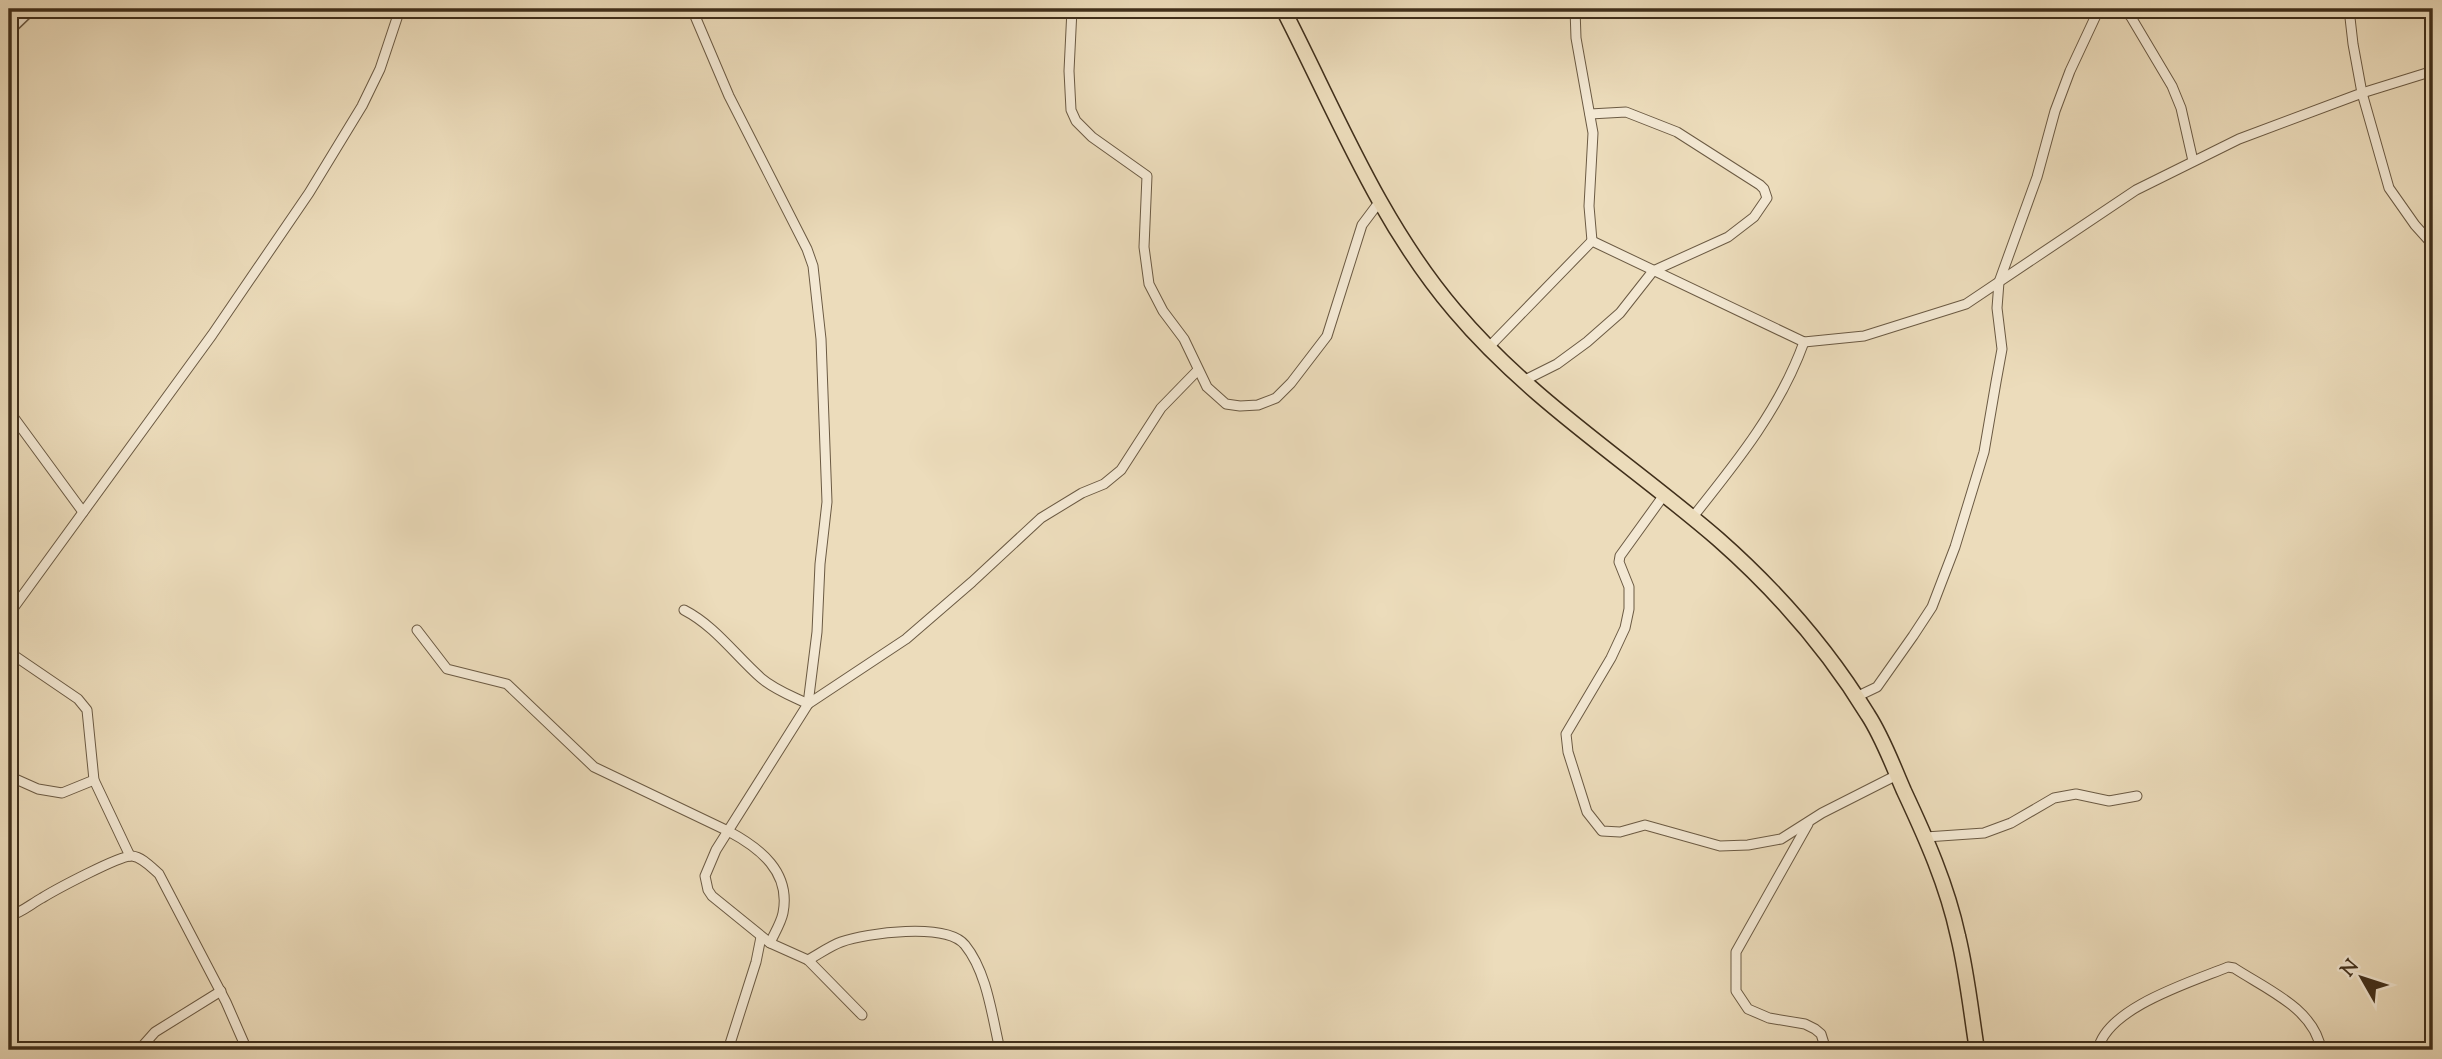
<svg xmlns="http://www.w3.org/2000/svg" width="2442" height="1059" viewBox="0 0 2442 1059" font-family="'Sorts Mill Goudy',serif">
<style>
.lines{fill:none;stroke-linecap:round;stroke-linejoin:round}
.minor-casing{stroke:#6b5a43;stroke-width:11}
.tertiary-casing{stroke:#6b5a43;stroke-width:13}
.primary-casing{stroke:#402f1b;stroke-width:17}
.minor{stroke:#f3e8d3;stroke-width:9}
.tertiary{stroke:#f3e8d3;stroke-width:10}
.primary{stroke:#ecdcbb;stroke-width:14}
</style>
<rect width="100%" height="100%" fill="#ecdcbb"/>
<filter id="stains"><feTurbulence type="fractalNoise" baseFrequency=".00286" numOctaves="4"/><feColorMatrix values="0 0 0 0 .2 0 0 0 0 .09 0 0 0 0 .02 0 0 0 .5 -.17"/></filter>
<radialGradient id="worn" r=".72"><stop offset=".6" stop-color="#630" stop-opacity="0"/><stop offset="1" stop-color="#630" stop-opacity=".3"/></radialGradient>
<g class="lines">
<g class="minor-casing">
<g id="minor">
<polyline points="692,9 729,96 807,249 813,266 821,339 827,502 820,564 817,632 808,704"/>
<polyline points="1072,9 1069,71 1071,110 1076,121 1092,137 1147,176 1144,247 1149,284 1163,311 1184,339 1207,387 1226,404 1240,406 1258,405 1276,398 1291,383 1327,336 1362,225 1380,201"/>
<polyline points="1575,9 1576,38 1593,133 1589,206 1592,241"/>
<polyline points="2124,9 2131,17 2172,86 2181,108 2193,161"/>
<polyline points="2433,71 2362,93 2389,188 2415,225 2433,245"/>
<polyline points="1488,348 1592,241 1804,342 1864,336 1966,304 2136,190 2239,139 2362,93 2353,44 2349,9"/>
<polyline points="1523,381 1557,364 1587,342 1620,313 1653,271 1728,237 1754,217 1767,198 1764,189 1760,185 1677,132 1626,112 1590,114"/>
<polyline points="9,411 83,512"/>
<polyline points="1664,495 1620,556 1619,562 1629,587 1629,609 1625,628 1611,658 1566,734 1568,752 1587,812 1602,831 1620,832 1645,825 1720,846 1748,845 1781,839 1822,813 1897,775"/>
<path d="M1692 518C1736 463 1780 409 1804 342"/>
<path d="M684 610C715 626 735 655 761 678 775 690 792 696 808 704"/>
<polyline points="9,614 212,335 309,193 362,106 380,69 400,9"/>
<path d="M417 630 447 669 507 684 594 767 728 831C760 848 791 872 783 913 781 923 774 934 770 943"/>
<polyline points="9,652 78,699 87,710 94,780 130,856"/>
<polyline points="1856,697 1877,687 1913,636 1932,607 1955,547 1984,452 1996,382 2002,349 1997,308 1999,282 2037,177 2055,111 2070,71 2099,9"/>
<polyline points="11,777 38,789 62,793 94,780"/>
<polyline points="1808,824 1736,952 1736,991 1748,1009 1769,1018 1805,1024 1815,1029 1821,1034 1826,1050"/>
<polyline points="1926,837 1984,833 2011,823 2054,798 2076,794 2109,801 2137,796"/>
<path d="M9 916C21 913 31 904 42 898 55 890 120 855 132 856 142 857 151 867 159 874L226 1002 247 1050"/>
<path d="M808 960C819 954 830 946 841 942 867 933 946 922 965 945 987 972 992 1016 1000 1050"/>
<polyline points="862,1015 808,960 770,943 712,896 708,890 705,876 716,850 808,704 906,639 972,582 1041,518 1082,493 1104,484 1121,470 1161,408 1198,370"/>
<polyline points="139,1050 155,1032 221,991"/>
<polyline points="728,1050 756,962 761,937"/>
<path d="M2098 1050C2106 1008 2191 982 2228 967L2234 968C2266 989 2315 1009 2321 1050"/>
</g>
</g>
<g class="tertiary-casing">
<polyline id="tertiary" points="9,30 31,9"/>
</g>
<g class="primary-casing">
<path id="primary" d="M1283 9C1336 112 1379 222 1455 311 1530 400 1630 463 1718 539 1777 591 1827 648 1868 715 1883 738 1893 766 1904 791 1926 838 1947 885 1958 936 1967 973 1971 1012 1977 1050"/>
</g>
<use href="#minor" class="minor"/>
<use href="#tertiary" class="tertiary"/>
<use href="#primary" class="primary"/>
</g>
<rect width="2442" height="1059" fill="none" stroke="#ecdcbb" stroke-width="35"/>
<rect x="10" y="10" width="2421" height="1038" fill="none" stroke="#402f1b" stroke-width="3.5"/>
<rect x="18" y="18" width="2407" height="1024" fill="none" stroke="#402f1b" stroke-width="2"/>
<g transform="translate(2362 978) rotate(309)" stroke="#f3e8d3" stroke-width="5" paint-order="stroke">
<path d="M0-5L12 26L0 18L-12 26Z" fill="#402f1b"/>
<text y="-10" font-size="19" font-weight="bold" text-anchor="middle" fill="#402f1b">N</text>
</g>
<rect width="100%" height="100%" filter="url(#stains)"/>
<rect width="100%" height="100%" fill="url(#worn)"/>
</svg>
